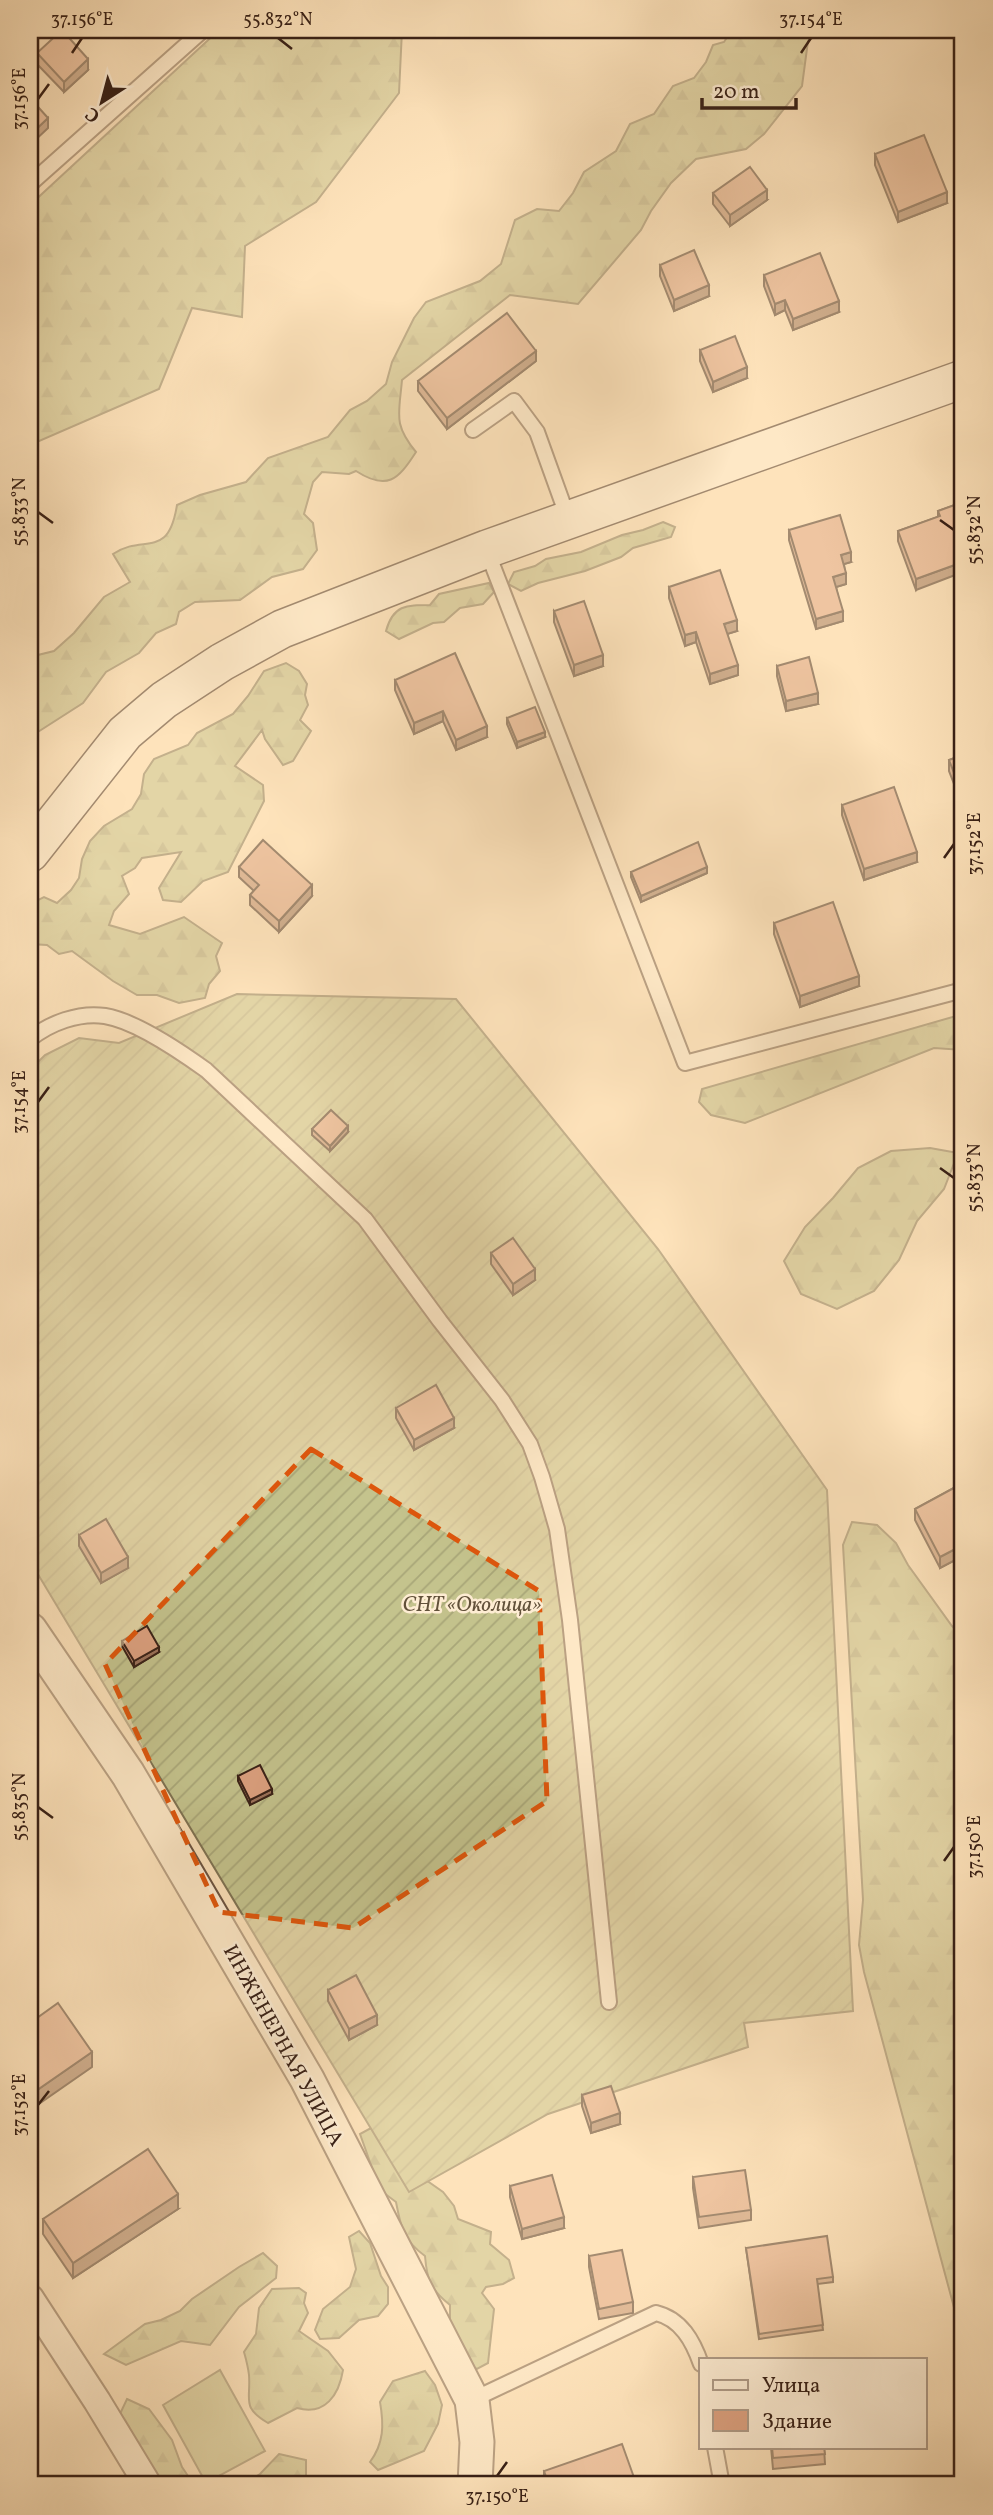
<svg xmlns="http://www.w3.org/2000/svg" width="993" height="2515" viewBox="0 0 993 2515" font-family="Vollkorn,serif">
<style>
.forest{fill:url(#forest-firs);stroke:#7e7252;stroke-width:2}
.park{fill:#c4c38d;stroke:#7e7252;stroke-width:2}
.garden{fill:url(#garden-furrows);stroke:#7e7252;stroke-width:2}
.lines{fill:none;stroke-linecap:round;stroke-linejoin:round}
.service-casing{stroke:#6a513f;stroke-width:18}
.minor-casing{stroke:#6a513f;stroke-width:30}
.tertiary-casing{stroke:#6a513f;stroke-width:37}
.secondary-casing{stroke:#382016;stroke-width:40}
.service{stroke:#feedd3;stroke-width:14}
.minor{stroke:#feedd3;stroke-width:26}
.tertiary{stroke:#feedd3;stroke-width:33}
.secondary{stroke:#feedd3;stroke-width:37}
.wall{fill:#be8a6e;stroke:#382016;stroke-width:2}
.shaded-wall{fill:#9b715a;stroke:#382016;stroke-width:2}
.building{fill:#dda180;stroke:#382016;stroke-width:2}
.marked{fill:none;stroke:#df560c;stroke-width:5;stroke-dasharray:14 9;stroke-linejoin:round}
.ticks{fill:none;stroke:#382016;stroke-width:2.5}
.labels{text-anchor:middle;stroke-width:5;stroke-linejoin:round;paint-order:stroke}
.park-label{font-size:21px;font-style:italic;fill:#62513a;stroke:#feedd3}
.street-label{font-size:21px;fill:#382016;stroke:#feedd3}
.neatline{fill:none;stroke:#382016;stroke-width:2.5}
.ticks-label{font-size:18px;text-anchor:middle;fill:#382016}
</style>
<defs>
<pattern id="forest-firs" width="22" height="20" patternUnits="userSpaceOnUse" patternTransform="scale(1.75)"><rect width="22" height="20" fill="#c4c38d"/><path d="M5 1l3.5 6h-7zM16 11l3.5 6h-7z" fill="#a9a779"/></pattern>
<pattern id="garden-furrows" width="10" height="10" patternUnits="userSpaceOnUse" patternTransform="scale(1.75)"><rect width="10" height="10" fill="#c4c38d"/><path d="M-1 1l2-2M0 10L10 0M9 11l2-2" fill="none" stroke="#a9a779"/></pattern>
</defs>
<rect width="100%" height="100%" fill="#fee3bb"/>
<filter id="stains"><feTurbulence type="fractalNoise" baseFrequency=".00286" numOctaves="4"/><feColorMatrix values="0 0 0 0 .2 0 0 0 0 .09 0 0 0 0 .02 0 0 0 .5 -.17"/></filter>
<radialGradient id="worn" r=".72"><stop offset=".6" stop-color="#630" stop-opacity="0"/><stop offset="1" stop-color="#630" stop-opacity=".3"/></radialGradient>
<g class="forest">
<polygon points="219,30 402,30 399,93 316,202 245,246 242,317 192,308 159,389 30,445 30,205"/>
<path d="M732 30H823L808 41 802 86 764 134 746 149 696 159 671 183 651 211 641 230 578 304 510 295 402 380C399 415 393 424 416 452 398 480 387 491 356 471L349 474 322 472 313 482 304 514 313 523 317 550 303 569 272 577 240 600 195 602 179 612 176 624 156 633 139 653 106 672 83 703 30 737V661L38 655 54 651 74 633 104 597 130 582 113 554C144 533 168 561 177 505L200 495 246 482 268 458 328 437 350 410 367 401 386 384 392 362 414 318 426 302 480 281 501 264 515 220 537 209 559 211 573 193 584 172 616 151 630 124 654 114 673 86 694 78 706 62 713 45 724 42Z"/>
<polygon points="663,522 675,527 671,537 633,548 621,557 585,571 538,583 521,591 508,584 514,572 535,566 546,559 581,552 622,535 643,530"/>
<path d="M489 583 494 592 483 604 460 608 444 622 433 623 399 639 386 631C393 605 406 605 430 605L439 594Z"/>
<polygon points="286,663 299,671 307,684 305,695 308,705 300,720 311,731 293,761 283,765 265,739 262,730 235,766 263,785 264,801 228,872 203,881 181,902 163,900 159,888 181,852 142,858 135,868 122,876 129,894 114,911 109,925 140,934 184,917 222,943 216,956 220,971 209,984 205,998 179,1003 157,995 137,995 113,981 72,951 59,954 47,945 30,944 30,904 44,897 57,903 71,890 79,878 82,859 90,841 104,826 132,809 141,794 144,774 154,759 188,745 197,733 233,714 248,696 264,671"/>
<polygon points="963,1014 963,1050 934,1048 745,1123 711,1115 699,1102 702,1089"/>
<polygon points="930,1148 958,1153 944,1189 917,1221 899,1260 874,1291 837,1309 801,1294 784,1261 805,1227 833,1198 858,1168 891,1151"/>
<polygon points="852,1522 877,1525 896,1543 908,1565 952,1626 963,1637 963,2341 864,1972 859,1945 863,1900 843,1545"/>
<path d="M371 2128 426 2180 443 2192 454 2206 458 2219 491 2232 490 2244 509 2260 514 2278 503 2284 486 2287 482 2293 494 2309 488 2363 477 2369 463 2363 450 2325V2305C430 2289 427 2280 425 2256 403 2240 401 2228 396 2202L380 2190 360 2134Z"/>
<polygon points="359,2231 370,2243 381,2276 388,2287 388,2304 378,2316 359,2320 339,2338 320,2339 315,2330 323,2309 350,2287 356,2269 349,2237"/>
<polygon points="263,2253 277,2266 276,2278 239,2307 210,2345 181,2341 126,2365 104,2354 145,2324 161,2320 180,2311 192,2299 239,2267"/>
<path d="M299 2288 306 2293 304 2303 308 2313 299 2331 328 2351 343 2370C339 2395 325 2416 297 2408L268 2423C241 2407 251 2400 249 2375 248 2367 246 2359 244 2352L256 2334 259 2308 272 2289Z"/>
<path d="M425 2371 435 2385 442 2405 438 2424 424 2451 378 2470 370 2462C384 2443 384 2425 380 2402L393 2381Z"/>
<polygon points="127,2399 149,2409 172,2440 182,2467 194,2485 161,2485 119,2416"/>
<polygon points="279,2454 306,2460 306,2485 242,2485 260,2474"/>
</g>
<polygon class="park" points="220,2370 265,2451 206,2483 163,2405"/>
<polygon class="garden" points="237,994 456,999 658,1249 827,1490 853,2011 744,2023 748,2047 548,2114 409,2192 30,1561 30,1070 45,1055 79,1038 119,1043"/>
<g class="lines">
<g class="service-casing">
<g id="service">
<polyline points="30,184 203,30"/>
<polyline points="473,430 514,401 537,432 568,518"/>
<polyline points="487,551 685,1063 963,990"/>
<path d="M30 1039C50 1023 79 1012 105 1016 136 1021 181 1052 206 1070L365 1219 440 1321 502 1400 530 1444 542 1477 557 1529 570 1620 609 2002"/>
<path d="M472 2400 656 2313C681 2319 693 2341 701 2364"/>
<polyline points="715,2447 722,2485"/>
</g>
</g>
<g class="minor-casing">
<polyline id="minor" points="30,2298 97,2401 148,2485"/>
</g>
<g class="tertiary-casing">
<polyline id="tertiary" points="30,1630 128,1774 307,2079 472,2400 477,2442 475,2485"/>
</g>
<g class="secondary-casing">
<polyline id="secondary" points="30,853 125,733 164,700 222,662 282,629 487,549 963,379"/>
</g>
<use href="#service" class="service"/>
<use href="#minor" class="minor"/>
<use href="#tertiary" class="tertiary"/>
<use href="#secondary" class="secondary"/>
</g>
<g class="wall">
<polygon points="37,53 88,70 64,92 37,64"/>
<polygon points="875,154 947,203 898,222 875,165"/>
<polygon points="713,193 767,200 730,226 713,204"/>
<polygon points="660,265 709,296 674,311 660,276"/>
<polygon points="764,275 839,312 793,330 785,310 775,315 764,286"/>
<polygon points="700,350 747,378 713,392 700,361"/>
<polygon points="536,361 447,429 418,391 418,381"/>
<polygon points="963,502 916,590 898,541 898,531 938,517 938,511"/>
<polygon points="789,530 851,562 844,564 846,584 836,587 843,621 816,629 789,540"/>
<polygon points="669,587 737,631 727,634 738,675 710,684 696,642 685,646 669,598"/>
<polygon points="554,611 603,666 574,676 554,622"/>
<polygon points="777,666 818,704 786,711 777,676"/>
<polygon points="395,680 487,737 456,750 443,721 414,734 395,690"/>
<polygon points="507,718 545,737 517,748 507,724"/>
<polygon points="963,755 963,807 949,771 949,760"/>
<polygon points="842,805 917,862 864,880 842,815"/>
<polygon points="239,867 312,896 279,932 250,905 250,895 254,891 239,877"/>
<polygon points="631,872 707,873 641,902 631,877"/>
<polygon points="774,923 859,986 800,1007 774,934"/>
<polygon points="312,1129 348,1132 330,1151 312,1135"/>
<polygon points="491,1253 535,1280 513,1295 491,1264"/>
<polygon points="396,1408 454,1428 414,1450 396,1418"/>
<polygon points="963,1483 963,1556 940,1568 915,1520 915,1509"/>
<polygon points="79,1535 128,1568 101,1583 79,1546"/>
<polygon points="122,1641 159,1652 134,1667 122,1646"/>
<polygon points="238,1776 272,1794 250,1805 238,1781"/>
<polygon points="328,1990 377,2025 349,2040 328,2001"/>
<polygon points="582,2095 620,2124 591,2133 582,2106"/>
<polygon points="693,2177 751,2210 751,2220 699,2228 693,2188"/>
<polygon points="510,2186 564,2228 522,2239 510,2197"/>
<polygon points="178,2209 73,2278 43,2234 43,2219"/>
<polygon points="746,2248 833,2277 833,2282 817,2284 823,2330 759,2339"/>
<polygon points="589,2256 633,2302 633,2313 599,2319 589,2267"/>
<polygon points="771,2447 824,2447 825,2464 773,2469"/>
<polygon points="544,2471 636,2485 545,2485 544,2481"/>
</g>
<g class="shaded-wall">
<polygon points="88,59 88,70 64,92 64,82"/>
<polygon points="48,118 48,128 30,145 30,135"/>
<polygon points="767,190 767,200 730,226 730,215"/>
<polygon points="947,192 947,203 898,222 898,212"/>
<polygon points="709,285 709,296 674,311 674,300"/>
<polygon points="785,300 785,310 775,315 775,304"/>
<polygon points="839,301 839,312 793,330 793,319"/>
<polygon points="536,351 536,361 447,429 447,418"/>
<polygon points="747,367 747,378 713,392 713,382"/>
<polygon points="851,552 851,562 841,565 841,555"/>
<polygon points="963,562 963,572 916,590 916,579"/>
<polygon points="846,573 846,584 833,588 833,577"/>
<polygon points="843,611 843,621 816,629 816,619"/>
<polygon points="737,620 737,631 724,635 724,624"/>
<polygon points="696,632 696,642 685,646 685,635"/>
<polygon points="603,655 603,666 574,676 574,665"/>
<polygon points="738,665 738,675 710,684 710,674"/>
<polygon points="818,693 818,704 786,711 786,701"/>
<polygon points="443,711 443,721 414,734 414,723"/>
<polygon points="487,726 487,737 456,750 456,740"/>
<polygon points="545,732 545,737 517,748 517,742"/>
<polygon points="917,852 917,862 864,880 864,869"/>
<polygon points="707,867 707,873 641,902 641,896"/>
<polygon points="312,885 312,896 279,932 279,921"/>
<polygon points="859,976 859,986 800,1007 800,996"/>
<polygon points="348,1126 348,1132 330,1151 330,1146"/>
<polygon points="535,1269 535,1280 513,1295 513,1284"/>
<polygon points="454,1418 454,1428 414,1450 414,1440"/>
<polygon points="963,1545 963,1556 940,1568 940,1557"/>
<polygon points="128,1557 128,1568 101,1583 101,1573"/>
<polygon points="159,1647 159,1652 134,1667 134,1661"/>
<polygon points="272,1789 272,1794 250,1805 250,1800"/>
<polygon points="377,2015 377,2025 349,2040 349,2029"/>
<polygon points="92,2052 92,2067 30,2110 30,2095"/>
<polygon points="620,2113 620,2124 591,2133 591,2123"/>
<polygon points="178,2194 178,2209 73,2278 73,2263"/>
<polygon points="564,2217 564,2228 522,2239 522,2229"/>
<polygon points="31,2399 31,2415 30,2416 30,2400"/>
</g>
<g class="building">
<polygon points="62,30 88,59 64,82 37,53"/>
<polygon points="30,98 48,118 30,135"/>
<polygon points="924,135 947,192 898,212 875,154"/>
<polygon points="750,167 767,190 730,215 713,193"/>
<polygon points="694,250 709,285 674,300 660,265"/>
<polygon points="820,253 839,301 793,319 785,300 775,304 764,275"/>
<polygon points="507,313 536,351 447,418 418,381"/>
<polygon points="735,336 747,367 713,382 700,350"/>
<polygon points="963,502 963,562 916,579 898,531 940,516 938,511"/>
<polygon points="840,515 851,552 841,555 846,573 833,577 843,611 816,619 789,530"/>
<polygon points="720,570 737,620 724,624 738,665 710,674 696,632 685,635 669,587"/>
<polygon points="584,601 603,655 574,665 554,611"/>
<polygon points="455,653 487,726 456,740 443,711 414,723 395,680"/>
<polygon points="809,657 818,693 786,701 777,666"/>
<polygon points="535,707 545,732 517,742 507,718"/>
<polygon points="963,755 963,796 949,760"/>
<polygon points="894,787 917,852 864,869 842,805"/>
<polygon points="263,840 312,885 279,921 250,895 259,885 239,867"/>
<polygon points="698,842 707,867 641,896 631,872"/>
<polygon points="833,902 859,976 800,996 774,923"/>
<polygon points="331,1110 348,1126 330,1146 312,1129"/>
<polygon points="513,1238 535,1269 513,1284 491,1253"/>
<polygon points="436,1385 454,1418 414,1440 396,1408"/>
<polygon points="963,1483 963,1545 940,1557 915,1509"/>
<polygon points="106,1519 128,1557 101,1573 79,1535"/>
<polygon points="147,1626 159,1647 134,1661 122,1641"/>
<polygon points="260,1765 272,1789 250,1800 238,1776"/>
<polygon points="356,1975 377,2015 349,2029 328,1990"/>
<polygon points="58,2003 92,2052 30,2095 30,2023"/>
<polygon points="611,2086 620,2113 591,2123 582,2095"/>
<polygon points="148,2149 178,2194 73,2263 43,2219"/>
<polygon points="745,2170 751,2210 699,2217 693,2177"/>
<polygon points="552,2175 564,2217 522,2229 510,2186"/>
<polygon points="827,2236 833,2277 817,2279 823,2325 759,2334 746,2248"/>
<polygon points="622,2250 633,2302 599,2309 589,2256"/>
<polygon points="622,2444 636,2483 630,2485 549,2485 544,2471"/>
<polygon points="772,2447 824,2447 825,2454 773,2458"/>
<polygon points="963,2480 963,2485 922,2485"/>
</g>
<path d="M0 0H993V2515H0ZM311 1449 539 1591 547 1801 353 1928 219 1912 105 1664Z" fill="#fee3bb" fill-opacity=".55" fill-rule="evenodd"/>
<path class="marked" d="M311 1449 539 1591 547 1801 353 1928 219 1912 105 1664Z"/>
<path class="ticks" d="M278 38 292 49M72 53 82 38M801 53 811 38M38 99 49 84M38 512 53 523M940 520 954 530M944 858 954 844M38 1102 49 1087M940 1168 954 1178M38 1807 53 1818M944 1861 954 1847M38 2105 49 2091M497 2476 507 2462"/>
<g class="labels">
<g class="park-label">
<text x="472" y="1611">СНТ «Околица»</text>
</g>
<g class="street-label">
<text transform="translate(284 2045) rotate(61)" y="7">ИНЖЕНЕРНАЯ УЛИЦА</text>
</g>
</g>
<rect width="993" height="2515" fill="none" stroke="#fee3bb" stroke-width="77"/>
<rect x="699" y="2358" width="228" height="91" fill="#feedd3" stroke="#af9b87" stroke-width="2"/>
<rect x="713" y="2380" width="35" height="10" fill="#feedd3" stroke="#af9b87" stroke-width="2"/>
<text x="762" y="2392" font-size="21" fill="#382016">Улица</text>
<rect x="713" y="2410" width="35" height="21" fill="#dda180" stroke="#af9b87" stroke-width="2"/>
<text x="762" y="2428" font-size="21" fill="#382016">Здание</text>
<g transform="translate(102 102) rotate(216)" stroke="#feedd3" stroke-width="5" paint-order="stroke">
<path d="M0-5L12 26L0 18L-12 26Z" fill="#382016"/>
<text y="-10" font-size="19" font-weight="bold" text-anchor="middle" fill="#382016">С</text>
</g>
<path d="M702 98v10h94v-10" fill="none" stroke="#382016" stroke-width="3.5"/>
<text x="713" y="98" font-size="21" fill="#382016" stroke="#feedd3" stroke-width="5" paint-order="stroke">20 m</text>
<rect x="38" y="38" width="916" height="2438" class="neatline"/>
<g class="ticks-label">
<text x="82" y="25">37.156°E</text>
<text x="278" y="25">55.832°N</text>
<text x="811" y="25">37.154°E</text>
<text transform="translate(19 99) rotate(-90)" y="6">37.156°E</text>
<text transform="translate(19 512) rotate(-90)" y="6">55.833°N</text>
<text transform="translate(974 530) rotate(-90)" y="6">55.832°N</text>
<text transform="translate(974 844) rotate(-90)" y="6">37.152°E</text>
<text transform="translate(19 1102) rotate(-90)" y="6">37.154°E</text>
<text transform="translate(974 1178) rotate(-90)" y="6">55.833°N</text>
<text transform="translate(19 1807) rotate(-90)" y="6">55.835°N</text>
<text transform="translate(974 1847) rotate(-90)" y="6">37.150°E</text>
<text transform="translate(19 2105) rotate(-90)" y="6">37.152°E</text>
<text x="497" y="2502">37.150°E</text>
</g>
<rect width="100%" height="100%" filter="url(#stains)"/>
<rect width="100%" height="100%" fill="url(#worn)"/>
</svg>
